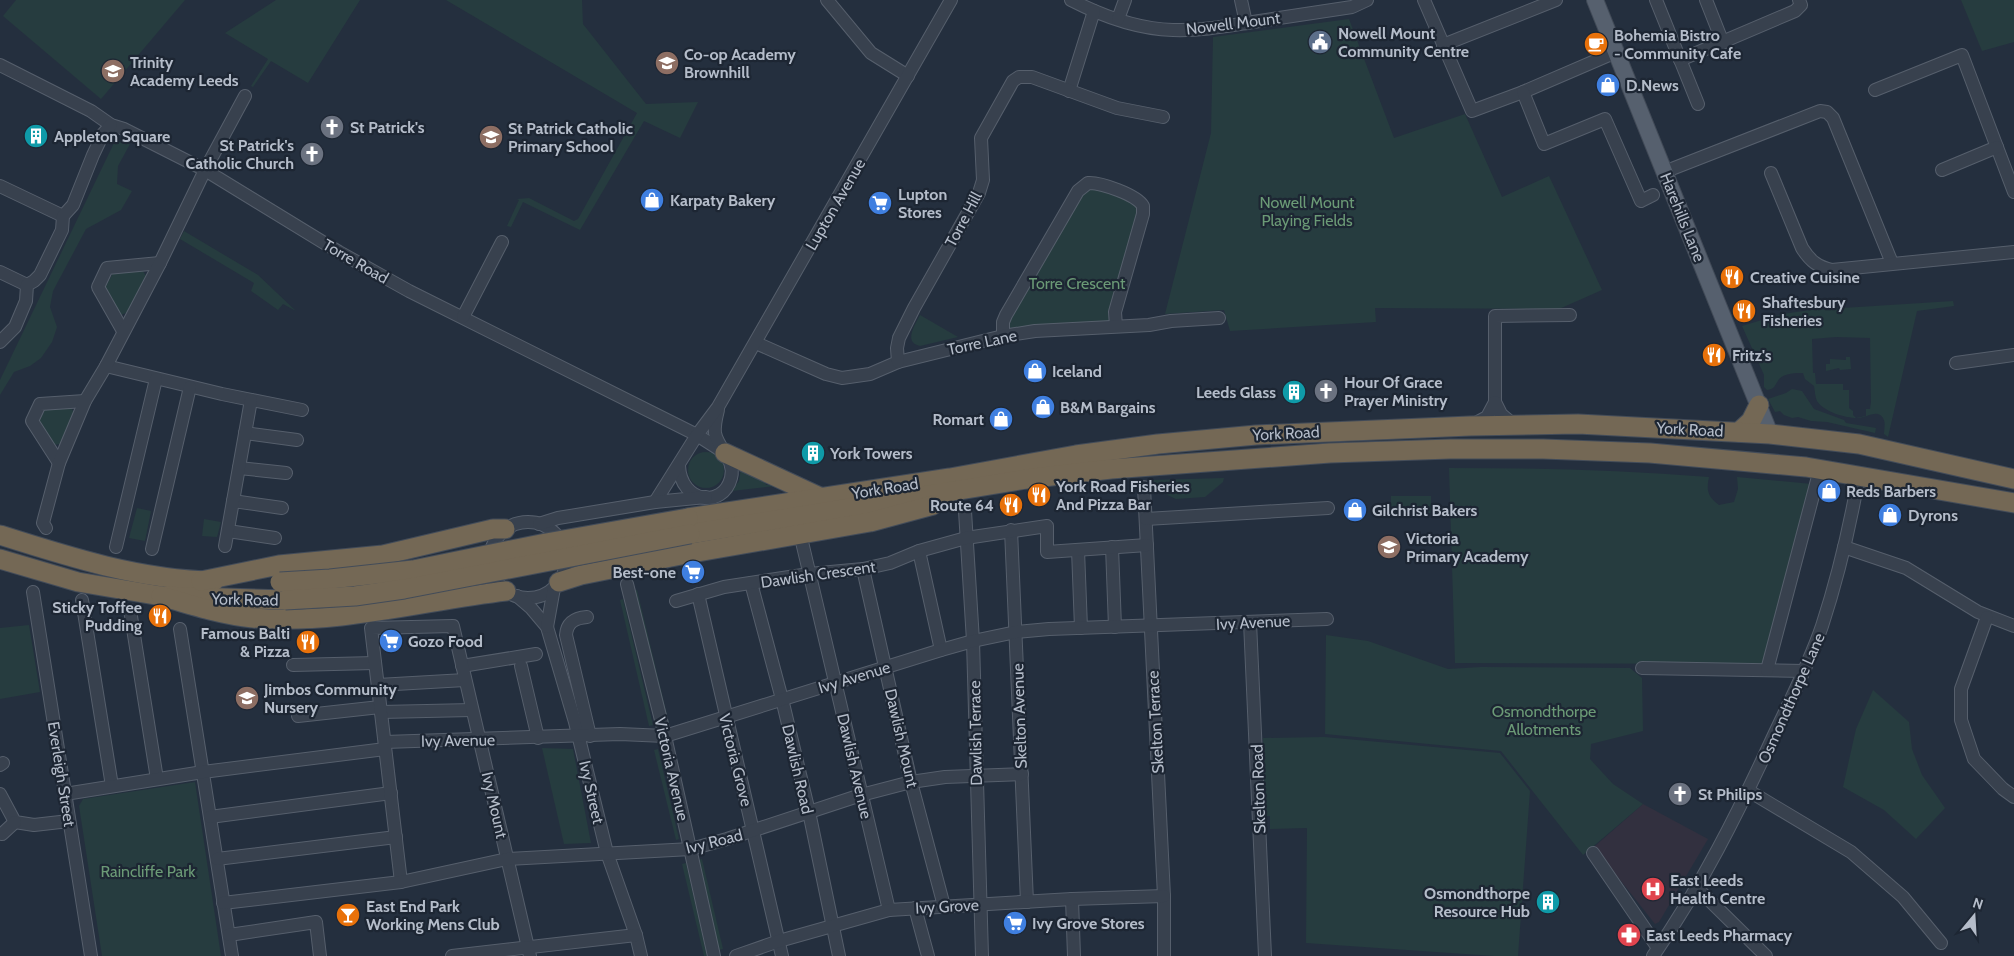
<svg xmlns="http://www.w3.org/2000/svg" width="2014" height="956" viewBox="0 0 2014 956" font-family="Cabin,sans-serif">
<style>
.medical{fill:#32303f}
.green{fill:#263c3f;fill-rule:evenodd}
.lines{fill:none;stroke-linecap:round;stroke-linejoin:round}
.minor-casing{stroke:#565f6c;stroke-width:14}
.major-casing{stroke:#414a57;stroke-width:18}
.highway-casing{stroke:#434c59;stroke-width:21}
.minor{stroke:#38414e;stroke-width:12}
.major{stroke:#56606e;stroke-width:16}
.highway{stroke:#746855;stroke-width:19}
.highway-bridge-casing{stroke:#434c59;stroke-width:21;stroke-linecap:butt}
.highway-bridge{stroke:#746855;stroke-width:19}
.labels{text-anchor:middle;stroke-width:4.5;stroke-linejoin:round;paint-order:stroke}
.street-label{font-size:16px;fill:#b4bcc9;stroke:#1d2633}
.poi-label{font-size:16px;font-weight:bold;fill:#b4bcc9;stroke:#1d2633;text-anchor:start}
.park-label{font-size:16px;fill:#6b9a76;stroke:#1d2633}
</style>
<rect width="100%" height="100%" fill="#242f3e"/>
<polygon class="medical" points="1643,804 1708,839 1659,922 1655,924 1594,847"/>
<g class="green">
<polygon points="16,0 185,0 101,99 3,16"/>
<polygon points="276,0 360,0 308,83 271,61 253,87 251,86 268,59 225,33"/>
<polygon points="446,0 582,0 583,24 646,104 698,102 680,138 644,121 580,230 523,202 511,227 507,226 519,200 517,199 529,198 574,221 578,219 637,113"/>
<polygon points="1961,0 2014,0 2014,42 1982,51"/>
<polygon points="1349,19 1394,138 1465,114 1502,197 1549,176 1602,290 1559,309 1375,308 1376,322 1230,331 1224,310 1165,314 1211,133 1213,37"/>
<polygon points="122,141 130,144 118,166 117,184 132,191 121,210 86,229 53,291 50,307 57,327 52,342 41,358 30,366 14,372 0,395 0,380 114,143"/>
<polygon points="1084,184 1141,202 1116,326 1002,329"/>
<polygon points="184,231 258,275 296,311 283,304 278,310 251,291 254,283 180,239"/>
<polygon points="142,270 147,277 128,312 121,315 105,288 113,273"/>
<path d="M1953 301 1954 306 1917 311 1888 437 1884 434C1884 429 1886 423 1883 418 1877 408 1865 419 1857 418 1846 418 1824 412 1817 401 1815 397 1815 391 1814 386L1805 379 1803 373C1796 373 1785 373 1779 379 1775 385 1775 389 1767 390L1764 387V375L1742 326 1782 314 1811 310ZM1836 337 1870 338 1871 402 1870 409H1866V416L1856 418 1853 415V411L1849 408V390H1843V384H1816L1815 373H1813L1812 339Z"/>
<path d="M920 315 958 337 920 346C903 342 915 325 920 315Z"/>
<polygon points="1846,357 1850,357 1851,369 1840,370 1839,368 1826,371 1826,364 1830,364 1830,359 1846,360"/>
<polygon points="1792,389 1802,391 1814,409 1844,420 1846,423 1876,428 1875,433 1827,422 1811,421 1798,417 1792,418 1784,415 1780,411 1775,412 1768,399 1786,393"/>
<polygon points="70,406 74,413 61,444 53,445 39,422 44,409"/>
<circle cx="706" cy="470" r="18"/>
<polygon points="741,468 765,481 766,485 784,485 732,491 739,481"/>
<path d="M1449 468C1536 468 1622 470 1709 477 1706 491 1708 497 1719 505L1734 502 1738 489 1737 477 1812 484 1763 664 1455 663Z"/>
<polygon points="1224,478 1223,482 1205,497 1176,499 1150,487 1150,480"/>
<rect x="1391" y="496" width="40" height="17"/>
<polygon points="137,508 151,511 145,541 129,538"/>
<polygon points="204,519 221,522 217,537 202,536"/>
<polygon points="637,590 669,723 665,724 634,591"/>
<polygon points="623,599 653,725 649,726 620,600"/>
<polygon points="29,625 40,692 0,699 0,628"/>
<polygon points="1326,635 1368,641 1448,669 1481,667 1630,668 1642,678 1643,731 1591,744 1590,759 1613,784 1643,804 1583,855 1501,751 1325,734"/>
<polygon points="1873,690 1909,722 1912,749 1922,775 1945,808 1916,839 1884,810 1843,787 1856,729"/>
<polygon points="1324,737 1500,753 1530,791 1518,956 1494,956 1306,943 1307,828 1270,829 1270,816 1265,816 1263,738"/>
<polygon points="542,748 573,749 591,843 564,844"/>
<polygon points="658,749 679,839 676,840 654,750"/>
<polygon points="195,782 221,956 102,956 79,806 83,799"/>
<polygon points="702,859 723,949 719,950 698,860"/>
<polygon points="686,863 707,956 704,956 682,864"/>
</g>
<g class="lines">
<g class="minor-casing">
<g id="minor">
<polyline points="827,0 871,53 908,76"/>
<path d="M1071 0C1102 16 1138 29 1173 30 1201 31 1227 26 1253 22 1286 17 1319 12 1352 7L1367 0"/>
<polyline points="1241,0 1246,23"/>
<polyline points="1424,0 1472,111 1523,92 1616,52"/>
<polyline points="1656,0 1698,104"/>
<polyline points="1706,0 1723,43"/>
<polyline points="1118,19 1125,0"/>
<polyline points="1443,45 1556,0"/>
<polyline points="1680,60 1795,11 1801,5 1799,0"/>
<polyline points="0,65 91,111 111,125 124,129 205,170 339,252 409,291 697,435 722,451"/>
<polyline points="1875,90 1962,55 2014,192"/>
<polyline points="1069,91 1094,11"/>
<polyline points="1523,92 1544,144 1605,119 1641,201 1653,195"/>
<polyline points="1942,170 1997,147"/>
<polyline points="1664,172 1820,111 1827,112 1833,118 1892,263"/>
<path d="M1771 173 1802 248C1810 261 1818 267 1832 270L2014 252"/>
<polyline points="0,186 63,216"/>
<polyline points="0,272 27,285"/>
<polyline points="463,317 502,242"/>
<polyline points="123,331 98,287 107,268 160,263"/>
<path d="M1003 336V322L1006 315 1078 191 1088 183C1100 182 1137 195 1143 206V214L1115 312 1116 326"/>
<polyline points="0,342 15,327 26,301 27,285 34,281 40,275 62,230 63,216 73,205 93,155 103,134 111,125"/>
<polyline points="756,343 826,374 842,378 870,374 898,362 1003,336 1035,331 1149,325 1171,321 1219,318"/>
<polyline points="898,362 897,348 899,338 914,308 979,193 983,180 981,138 1013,81 1019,77 1032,77 1117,108 1163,117"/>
<polyline points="1956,363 2014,355"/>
<polyline points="106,366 222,394 302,410"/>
<polyline points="1495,402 1495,316 1570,315"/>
<polyline points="1474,424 1487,417 1495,402 1501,414 1514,425"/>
<polyline points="245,433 297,440"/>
<polyline points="59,463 32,421 40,404 85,401"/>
<path d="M679 466C681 503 723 509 731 478 736 460 718 449 715 433 714 425 716 418 718 410"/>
<polyline points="239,468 286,473"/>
<polyline points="1144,487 1164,896 1164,956"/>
<polyline points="233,501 282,508"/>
<polyline points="655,502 697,435 718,407 951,0"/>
<polyline points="965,511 973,641 982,956"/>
<polyline points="1146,519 1328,508"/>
<circle cx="528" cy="560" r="38"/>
<polyline points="539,524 558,518 655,502 706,497"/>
<polyline points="46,528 43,523 44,519 59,463 85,401 106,366 160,263 205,170 245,96"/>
<polyline points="1011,530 1027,902"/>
<polyline points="228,531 275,538"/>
<polyline points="796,535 802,542 889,910"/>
<polyline points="225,546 251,400"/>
<polyline points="116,547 156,379"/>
<polyline points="1112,547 1115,627"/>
<polyline points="1844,547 1906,568 1978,612 2014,626"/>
<polyline points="152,549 190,387"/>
<polyline points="1078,550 1081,628"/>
<polyline points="919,551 941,650"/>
<polyline points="863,569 911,782 944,906"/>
<polyline points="751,583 782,699 809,812 839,956"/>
<polyline points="627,584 665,736 714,956"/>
<polyline points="33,592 91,956"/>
<polyline points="698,594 782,956"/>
<polyline points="517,596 531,608 547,627 575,722 607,853 636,935 641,956"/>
<polyline points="82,600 112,786"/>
<polyline points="676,601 724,587 809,574 863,569 890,563 919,551 966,538 1047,526 1047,552 1147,545"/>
<polyline points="130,610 157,779"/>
<path d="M587 617C575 618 567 622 566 635L590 736"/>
<polyline points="1987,617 1961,689 1961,720 1974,759 2003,789 2014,797"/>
<polyline points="1250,622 1265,956"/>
<polyline points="547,627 554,588"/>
<polyline points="180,629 232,956"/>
<polyline points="293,665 375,663"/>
<polyline points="462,666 536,654"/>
<polyline points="521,666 538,738"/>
<polyline points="1642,668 1804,671"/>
<polyline points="1767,670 1820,469"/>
<polyline points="378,685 465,680"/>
<polyline points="381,712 472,710"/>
<polyline points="298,716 380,707"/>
<polyline points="385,742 620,734 665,736 941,650 973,641 1016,632 1049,629 1327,619"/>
<polyline points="0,765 3,763"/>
<polyline points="1749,791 1851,852 1903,897 1941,943"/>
<polyline points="0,794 15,822 34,825 69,821"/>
<polyline points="65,794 203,772 385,749"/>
<polyline points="210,817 391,793"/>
<polyline points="2,834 15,822"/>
<polyline points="1593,853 1658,948"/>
<polyline points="217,859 396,837"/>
<polyline points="401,882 371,628 453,626 530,956"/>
<polyline points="1697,888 1766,956"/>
<polyline points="1072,899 1074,956"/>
<polyline points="223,903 401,882 507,859 691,849 727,839 861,795 911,782 945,777 1022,774"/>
<polyline points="915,908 928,956"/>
<polyline points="229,935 316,922 320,956"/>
<polyline points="452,956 636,935"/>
<polyline points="736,956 779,941 889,910 1072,899 1164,896"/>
<path d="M1653 956C1701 887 1738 813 1773 737 1790 701 1809 664 1822 626 1838 577 1850 526 1859 475"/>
</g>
</g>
<g class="major-casing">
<polyline id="major" points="1595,0 1770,434"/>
</g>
<g class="highway-casing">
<g id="highway">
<polyline points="1739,432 1751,421 1759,405"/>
<polyline points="725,453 822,498"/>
<polyline points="688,518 950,478 1076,455 1158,444 1256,435 1470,426 1578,424 1770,434 1859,444 2014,479"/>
<polyline points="690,534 1026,479 1111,469 1330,453 1450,449 1543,449 1650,453 1806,467 2014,503"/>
<path d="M0 535C69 557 141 580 214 581"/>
<polyline points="0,559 78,582 161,596 285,600"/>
<polyline points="201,581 279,565 383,555 493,529 505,529"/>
<polyline points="559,582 581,575 686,554 870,522 933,505"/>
<path d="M161 596C191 605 222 615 253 618 339 625 422 601 506 591"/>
</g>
</g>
<use href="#minor" class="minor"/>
<use href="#major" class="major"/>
<use href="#highway" class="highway"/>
<g class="highway-bridge-casing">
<g id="highway-bridge">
<polyline points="280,582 330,579 413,570 546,543 688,518"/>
<polyline points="285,600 355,596 404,589 690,534"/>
</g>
</g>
<use href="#highway-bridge" class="highway-bridge"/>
</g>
<defs>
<g id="civic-disc" transform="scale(1.25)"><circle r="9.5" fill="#5c6f8a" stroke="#1d2633"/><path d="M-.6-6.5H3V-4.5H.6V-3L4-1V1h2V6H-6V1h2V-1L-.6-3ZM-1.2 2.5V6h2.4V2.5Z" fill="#fff"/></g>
<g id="cafe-disc" transform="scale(1.25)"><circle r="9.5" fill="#e8710a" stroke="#1d2633"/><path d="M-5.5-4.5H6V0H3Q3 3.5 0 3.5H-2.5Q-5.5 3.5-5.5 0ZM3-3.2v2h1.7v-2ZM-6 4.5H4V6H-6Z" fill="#fff"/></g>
<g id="school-disc" transform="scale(1.25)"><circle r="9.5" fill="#8d6e63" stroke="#1d2633"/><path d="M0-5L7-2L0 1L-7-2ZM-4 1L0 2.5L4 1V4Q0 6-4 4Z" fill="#fff"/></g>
<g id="shop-disc" transform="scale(1.25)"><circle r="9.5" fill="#3f7fe0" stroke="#1d2633"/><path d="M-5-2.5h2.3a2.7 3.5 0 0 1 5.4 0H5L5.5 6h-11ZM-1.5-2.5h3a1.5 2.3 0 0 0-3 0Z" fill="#fff"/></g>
<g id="church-disc" transform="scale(1.25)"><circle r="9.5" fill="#6b7280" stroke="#1d2633"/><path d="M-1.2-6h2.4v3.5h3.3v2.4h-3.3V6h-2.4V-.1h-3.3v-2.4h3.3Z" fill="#fff"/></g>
<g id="building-disc" transform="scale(1.25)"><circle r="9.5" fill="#0f9aa8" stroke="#1d2633"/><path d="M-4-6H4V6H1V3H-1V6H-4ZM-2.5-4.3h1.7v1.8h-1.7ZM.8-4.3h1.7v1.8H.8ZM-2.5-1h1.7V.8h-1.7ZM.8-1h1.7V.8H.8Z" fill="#fff"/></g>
<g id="supermarket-disc" transform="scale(1.25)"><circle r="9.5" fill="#3f7fe0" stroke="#1d2633"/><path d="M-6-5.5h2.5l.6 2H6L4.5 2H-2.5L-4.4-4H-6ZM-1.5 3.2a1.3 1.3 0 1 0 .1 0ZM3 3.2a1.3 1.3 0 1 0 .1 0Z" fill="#fff"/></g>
<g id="restaurant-disc" transform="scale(1.25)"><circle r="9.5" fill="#e8710a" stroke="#1d2633"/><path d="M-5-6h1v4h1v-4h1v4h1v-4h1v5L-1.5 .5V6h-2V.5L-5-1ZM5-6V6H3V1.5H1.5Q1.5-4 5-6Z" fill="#fff"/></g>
<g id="hospital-disc" transform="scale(1.25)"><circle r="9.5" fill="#e0444e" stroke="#1d2633"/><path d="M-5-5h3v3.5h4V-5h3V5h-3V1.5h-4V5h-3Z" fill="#fff"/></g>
<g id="bar-disc" transform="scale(1.25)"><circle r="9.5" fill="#e8710a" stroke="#1d2633"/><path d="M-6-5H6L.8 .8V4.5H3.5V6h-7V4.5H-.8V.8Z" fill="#fff"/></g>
<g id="pharmacy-disc" transform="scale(1.25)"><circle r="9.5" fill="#e0444e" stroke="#1d2633"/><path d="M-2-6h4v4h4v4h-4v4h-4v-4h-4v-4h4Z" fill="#fff"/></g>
</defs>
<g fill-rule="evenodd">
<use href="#civic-disc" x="1320" y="42"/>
<use href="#cafe-disc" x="1596" y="44"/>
<use href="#school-disc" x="667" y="63"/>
<use href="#school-disc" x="113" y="71"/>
<use href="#shop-disc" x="1608" y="85"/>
<use href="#church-disc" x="332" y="127"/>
<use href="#building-disc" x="36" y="136"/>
<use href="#school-disc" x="491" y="137"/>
<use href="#church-disc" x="312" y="154"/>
<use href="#shop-disc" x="652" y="200"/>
<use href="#supermarket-disc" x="880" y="203"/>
<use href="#restaurant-disc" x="1732" y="277"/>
<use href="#restaurant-disc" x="1744" y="311"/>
<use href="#restaurant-disc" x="1714" y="355"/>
<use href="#shop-disc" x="1035" y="371"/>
<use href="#church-disc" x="1326" y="391"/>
<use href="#building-disc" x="1294" y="392"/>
<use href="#shop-disc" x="1043" y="407"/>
<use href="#shop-disc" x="1001" y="419"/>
<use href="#building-disc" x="813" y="453"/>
<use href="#shop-disc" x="1829" y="491"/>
<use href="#restaurant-disc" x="1039" y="495"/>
<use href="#restaurant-disc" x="1011" y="505"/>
<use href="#shop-disc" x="1355" y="510"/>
<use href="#shop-disc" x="1890" y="515"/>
<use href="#school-disc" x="1389" y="547"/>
<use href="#supermarket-disc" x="693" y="572"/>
<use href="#restaurant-disc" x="160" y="616"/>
<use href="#supermarket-disc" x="391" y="641"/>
<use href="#restaurant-disc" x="308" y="642"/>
<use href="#school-disc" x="247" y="698"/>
<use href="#church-disc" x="1680" y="794"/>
<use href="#hospital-disc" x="1653" y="889"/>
<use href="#building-disc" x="1548" y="902"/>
<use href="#bar-disc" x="348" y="915"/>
<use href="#supermarket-disc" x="1015" y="923"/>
<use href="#pharmacy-disc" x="1629" y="935"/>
</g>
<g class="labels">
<g class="street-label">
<text transform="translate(1233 23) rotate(-7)" y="6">Nowell Mount</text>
<text transform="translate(835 204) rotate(-60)" y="6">Lupton Avenue</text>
<text transform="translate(1683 217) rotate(68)" y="6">Harehills Lane</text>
<text transform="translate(963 219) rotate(-62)" y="6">Torre Hill</text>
<text transform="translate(356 261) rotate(30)" y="6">Torre Road</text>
<text transform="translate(982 342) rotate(-12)" y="6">Torre Lane</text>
<text transform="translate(1690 429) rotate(3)" y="6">York Road</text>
<text transform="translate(1286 433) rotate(-3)" y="6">York Road</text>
<text transform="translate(885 488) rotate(-9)" y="6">York Road</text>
<text transform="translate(818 574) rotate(-8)" y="6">Dawlish Crescent</text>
<text transform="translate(245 599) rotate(1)" y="6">York Road</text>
<text transform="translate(1253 622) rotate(-3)" y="6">Ivy Avenue</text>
<text transform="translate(854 677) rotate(-17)" y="6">Ivy Avenue</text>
<text transform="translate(1791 698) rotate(-66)" y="6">Osmondthorpe Lane</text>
<text transform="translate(1019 716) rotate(-92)" y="6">Skelton Avenue</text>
<text transform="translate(1155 722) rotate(-93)" y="6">Skelton Terrace</text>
<text transform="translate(975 733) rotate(-91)" y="6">Dawlish Terrace</text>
<text transform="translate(902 738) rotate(77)" y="6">Dawlish Mount</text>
<text transform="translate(458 740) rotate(-1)" y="6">Ivy Avenue</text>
<text transform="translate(736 760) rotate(76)" y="6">Victoria Grove</text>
<text transform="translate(855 766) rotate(77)" y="6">Dawlish Avenue</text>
<text transform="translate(672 769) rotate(77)" y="6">Victoria Avenue</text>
<text transform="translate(798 769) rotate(77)" y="6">Dawlish Road</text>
<text transform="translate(62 774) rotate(81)" y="6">Everleigh Street</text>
<text transform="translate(1258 789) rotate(-92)" y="6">Skelton Road</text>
<text transform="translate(592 792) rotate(77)" y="6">Ivy Street</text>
<text transform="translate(495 805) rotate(77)" y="6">Ivy Mount</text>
<text transform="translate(714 841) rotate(-14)" y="6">Ivy Road</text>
<text transform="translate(947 906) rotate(-3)" y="6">Ivy Grove</text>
</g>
<g class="poi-label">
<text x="1338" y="39">Nowell Mount<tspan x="1338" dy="18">Community Centre</tspan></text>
<text x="1614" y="41">Bohemia Bistro<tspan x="1614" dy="18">- Community Cafe</tspan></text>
<text x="684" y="60">Co-op Academy<tspan x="684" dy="18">Brownhill</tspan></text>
<text x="130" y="68">Trinity<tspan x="130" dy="18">Academy Leeds</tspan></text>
<text x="1626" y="91">D.News</text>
<text x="350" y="133">St Patrick's</text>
<text x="508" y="134">St Patrick Catholic<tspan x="508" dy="18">Primary School</tspan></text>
<text x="54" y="142">Appleton Square</text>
<text x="294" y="151" text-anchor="end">St Patrick's<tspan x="294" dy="18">Catholic Church</tspan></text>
<text x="898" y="200">Lupton<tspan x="898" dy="18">Stores</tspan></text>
<text x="670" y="206">Karpaty Bakery</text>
<text x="1750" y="283">Creative Cuisine</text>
<text x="1762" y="308">Shaftesbury<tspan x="1762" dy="18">Fisheries</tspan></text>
<text x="1732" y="361">Fritz's</text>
<text x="1052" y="377">Iceland</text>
<text x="1344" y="388">Hour Of Grace<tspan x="1344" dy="18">Prayer Ministry</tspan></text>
<text x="1276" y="398" text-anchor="end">Leeds Glass</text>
<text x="1060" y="413">B&amp;M Bargains</text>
<text x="984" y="425" text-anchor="end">Romart</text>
<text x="830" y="459">York Towers</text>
<text x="1056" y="492">York Road Fisheries<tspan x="1056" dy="18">And Pizza Bar</tspan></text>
<text x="1846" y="497">Reds Barbers</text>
<text x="994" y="511" text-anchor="end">Route 64</text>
<text x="1372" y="516">Gilchrist Bakers</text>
<text x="1908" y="521">Dyrons</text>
<text x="1406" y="544">Victoria<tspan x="1406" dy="18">Primary Academy</tspan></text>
<text x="676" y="578" text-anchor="end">Best-one</text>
<text x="142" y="613" text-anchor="end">Sticky Toffee<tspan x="142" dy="18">Pudding</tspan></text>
<text x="290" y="639" text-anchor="end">Famous Balti<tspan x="290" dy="18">&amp; Pizza</tspan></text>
<text x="408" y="647">Gozo Food</text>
<text x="264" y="695">Jimbos Community<tspan x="264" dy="18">Nursery</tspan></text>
<text x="1698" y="800">St Philips</text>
<text x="1670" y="886">East Leeds<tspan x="1670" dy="18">Health Centre</tspan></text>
<text x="1530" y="899" text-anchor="end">Osmondthorpe<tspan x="1530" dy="18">Resource Hub</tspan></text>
<text x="366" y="912">East End Park<tspan x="366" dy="18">Working Mens Club</tspan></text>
<text x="1032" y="929">Ivy Grove Stores</text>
<text x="1646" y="941">East Leeds Pharmacy</text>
</g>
<g class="park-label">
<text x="1307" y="208">Nowell Mount<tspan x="1307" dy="18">Playing Fields</tspan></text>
<text x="1077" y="289">Torre Crescent</text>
<text x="1544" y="717">Osmondthorpe<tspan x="1544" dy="18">Allotments</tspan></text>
<text x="148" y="877">Raincliffe Park</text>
</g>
</g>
<g transform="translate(1974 916) rotate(18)" stroke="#1d2633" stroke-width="4" paint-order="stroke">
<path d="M0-4L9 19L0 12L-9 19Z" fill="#b4bcc9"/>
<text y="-8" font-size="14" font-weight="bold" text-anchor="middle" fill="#b4bcc9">N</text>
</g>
</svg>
